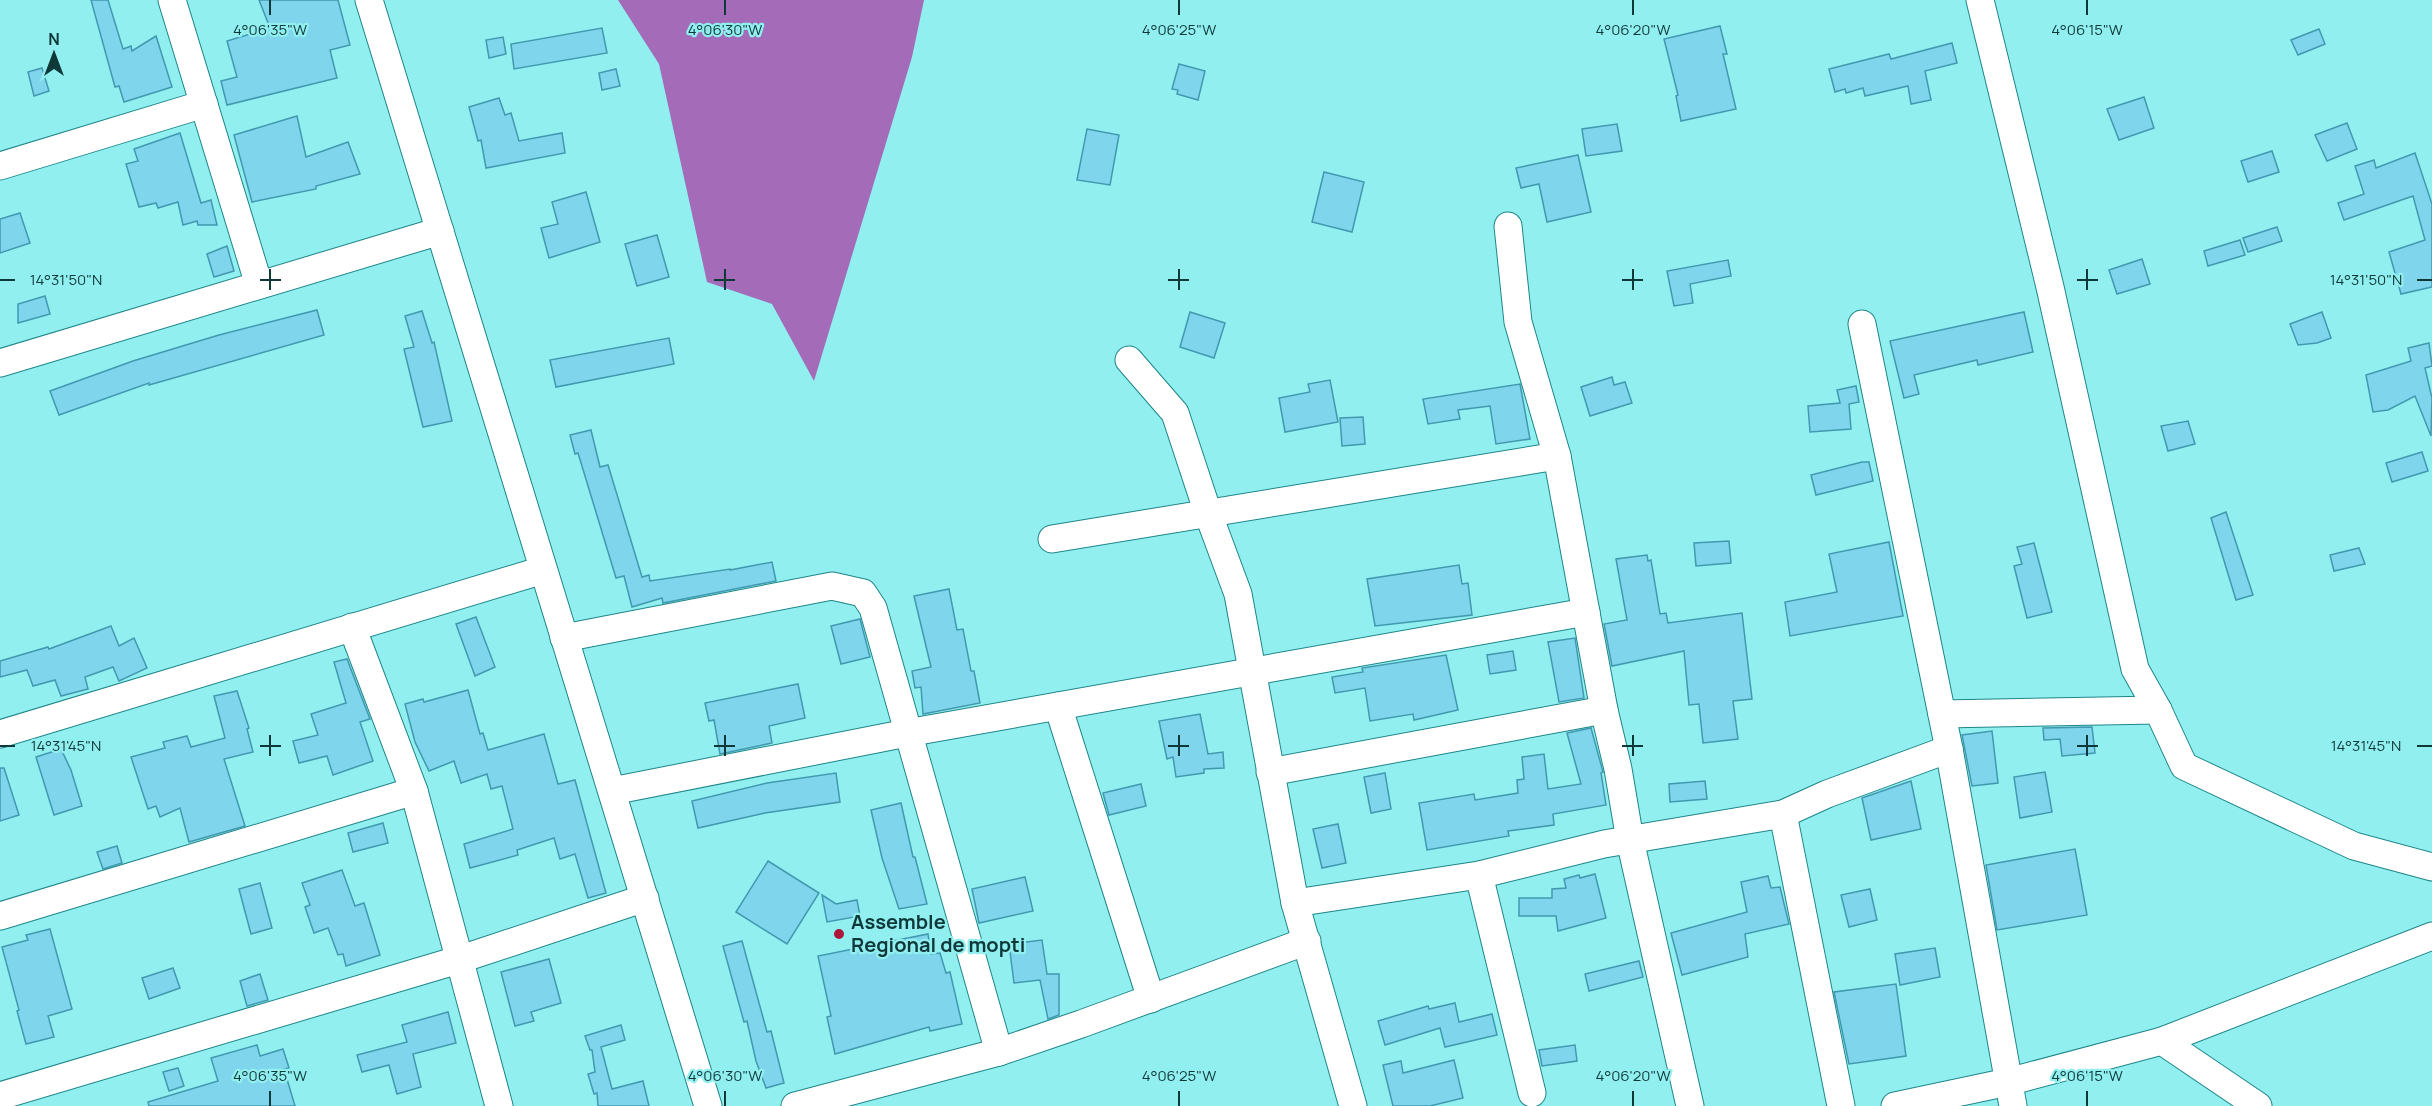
<svg xmlns="http://www.w3.org/2000/svg" width="2432" height="1106" viewBox="0 0 2432 1106" font-family="Manrope,sans-serif">
<style>
.water{fill:#a36bb8}
.building{fill:#7fd5ec;stroke:#4199af;stroke-width:1.5}
.lines{fill:none;stroke-linecap:round;stroke-linejoin:round}
.minor-casing{stroke:#1e8688;stroke-width:29}
.minor{stroke:#fff;stroke-width:27}
.ticks{fill:none;stroke:#0f3839;stroke-width:2}
.poi-dot{fill:#ac1739;stroke:#91eff0;stroke-width:2}
.labels{text-anchor:middle;stroke-width:4.5;stroke-linejoin:round;paint-order:stroke}
.poi-label{font-size:20px;font-weight:bold;fill:#0f3839;stroke:#91eff0;text-anchor:start}
.ticks-label{font-size:15px;text-anchor:middle;fill:#0f3839;stroke:#91eff0;stroke-width:4.5;stroke-linejoin:round;paint-order:stroke}
</style>
<rect width="100%" height="100%" fill="#91eff0"/>
<polygon class="water" points="618,0 924,0 912,57 814,381 772,304 707,282 659,64"/>
<g class="building">
<polygon points="91,0 108,0 123,49 131,46 132,51 156,36 172,87 124,102 119,86 115,87"/>
<polygon points="259,0 338,0 350,45 330,50 337,78 227,105 221,81 237,77 227,41 270,28"/>
<polygon points="1720,26 1727,54 1723,54 1736,109 1681,121 1676,96 1678,95 1664,39"/>
<polygon points="602,28 607,53 514,69 511,44"/>
<polygon points="2319,29 2325,44 2298,55 2291,40"/>
<polygon points="503,37 506,54 489,58 486,40"/>
<polygon points="1952,43 1957,63 1925,71 1931,100 1911,104 1908,86 1865,96 1863,88 1846,93 1845,89 1835,92 1829,69 1889,54 1891,59"/>
<polygon points="1179,64 1205,71 1198,100 1177,94 1178,90 1172,89"/>
<polygon points="42,68 49,91 34,96 28,72"/>
<polygon points="616,69 620,86 602,90 599,73"/>
<polygon points="2144,97 2154,128 2119,140 2107,109"/>
<polygon points="499,98 505,115 511,113 519,141 562,133 565,153 486,168 481,140 478,141 469,107"/>
<polygon points="297,116 306,157 348,142 360,174 316,186 316,189 252,202 234,135"/>
<polygon points="2347,123 2357,149 2327,161 2315,135"/>
<polygon points="1617,124 1622,151 1586,156 1582,129"/>
<polygon points="1087,129 1119,135 1110,185 1077,180"/>
<polygon points="180,133 201,203 211,200 217,225 198,225 197,221 183,225 178,202 158,208 156,203 139,207 126,164 138,161 134,149"/>
<polygon points="2272,151 2279,172 2248,182 2241,161"/>
<polygon points="2415,153 2432,204 2432,287 2401,294 2389,252 2425,240 2413,196 2344,220 2338,203 2364,194 2355,166 2374,160 2376,168"/>
<polygon points="1578,155 1591,212 1547,222 1539,184 1521,188 1516,168"/>
<polygon points="1324,172 1364,182 1352,232 1312,222"/>
<polygon points="586,192 600,242 549,258 541,228 558,224 552,202"/>
<polygon points="20,213 30,243 0,253 0,219"/>
<polygon points="2277,227 2282,241 2248,252 2243,238"/>
<polygon points="657,235 669,277 637,286 625,244"/>
<polygon points="2240,240 2245,255 2208,266 2204,251"/>
<polygon points="227,246 234,271 214,277 207,254"/>
<polygon points="2142,259 2150,284 2117,294 2109,270"/>
<polygon points="1728,260 1731,276 1690,284 1693,303 1674,306 1667,271"/>
<polygon points="45,296 50,314 18,323 18,304"/>
<polygon points="317,310 324,335 149,385 149,383 59,415 50,391 133,361 219,335"/>
<polygon points="422,311 432,343 434,342 452,421 423,427 404,349 414,347 405,316"/>
<polygon points="1190,312 1225,323 1214,358 1180,347"/>
<polygon points="2024,312 2033,352 1978,365 1977,360 1914,375 1919,394 1904,398 1890,341"/>
<polygon points="2322,312 2331,338 2317,343 2298,345 2290,324"/>
<polygon points="669,338 674,364 556,387 550,360"/>
<polygon points="2429,343 2432,366 2425,368 2432,398 2431,436 2415,396 2388,410 2373,412 2366,375 2411,361 2408,348"/>
<polygon points="1612,377 1614,385 1625,382 1632,403 1590,416 1581,387"/>
<polygon points="1330,380 1338,422 1285,432 1279,398 1310,392 1308,384"/>
<polygon points="1520,384 1530,439 1496,444 1490,406 1458,410 1460,419 1428,424 1423,399"/>
<polygon points="1856,386 1859,402 1849,404 1851,429 1810,432 1808,406 1840,403 1837,390"/>
<polygon points="1363,417 1365,444 1342,446 1340,418"/>
<polygon points="2188,421 2195,444 2168,451 2161,426"/>
<polygon points="591,430 600,467 608,465 642,577 649,575 650,581 730,569 730,570 772,562 776,581 663,603 662,598 632,607 624,576 616,578 578,453 575,454 570,435"/>
<polygon points="2422,452 2428,471 2392,482 2386,463"/>
<polygon points="1862,462 1869,462 1873,481 1816,495 1811,475"/>
<polygon points="2226,512 2253,595 2236,600 2211,518"/>
<polygon points="1729,541 1731,563 1696,566 1694,543"/>
<polygon points="1889,542 1903,616 1790,636 1785,602 1837,592 1829,554"/>
<polygon points="2034,543 2052,612 2027,618 2014,566 2022,564 2017,547"/>
<polygon points="2359,548 2365,564 2334,571 2330,555"/>
<polygon points="1647,555 1648,561 1651,560 1660,614 1666,613 1668,623 1742,613 1752,699 1733,701 1738,739 1703,743 1699,704 1689,705 1684,651 1612,666 1604,624 1627,620 1616,559"/>
<polygon points="1459,565 1462,584 1468,583 1472,615 1375,626 1367,579"/>
<polygon points="949,589 957,630 963,629 971,671 974,671 980,703 923,714 921,687 915,688 912,671 931,667 914,596"/>
<polygon points="476,617 495,667 475,676 456,624"/>
<polygon points="860,619 870,657 841,664 831,626"/>
<polygon points="111,626 119,646 134,638 147,668 119,681 113,667 85,677 88,689 61,696 55,680 33,686 27,670 0,677 0,661 48,647 49,649"/>
<polygon points="1575,638 1584,698 1559,702 1548,642"/>
<polygon points="1513,651 1516,670 1490,674 1487,655"/>
<polygon points="1446,655 1458,710 1414,720 1413,714 1370,721 1365,688 1335,693 1332,677 1363,672 1362,668"/>
<polygon points="347,659 370,719 360,722 373,761 333,775 327,756 299,763 293,741 318,735 311,714 346,703 334,662"/>
<polygon points="798,684 805,718 769,726 772,743 720,754 714,720 709,721 705,703"/>
<polygon points="468,690 480,734 483,733 488,750 544,734 558,784 575,780 606,893 588,898 575,854 560,859 554,838 517,850 518,855 470,868 464,844 513,829 502,786 491,789 487,774 461,783 454,761 429,771 415,742 405,704 423,699 424,702"/>
<polygon points="237,691 249,728 247,729 253,752 224,759 245,826 189,842 180,808 160,817 156,806 148,809 131,757 165,748 163,742 187,736 191,747 225,738 214,696"/>
<polygon points="1200,714 1208,754 1223,752 1224,768 1204,769 1204,773 1176,777 1173,757 1167,759 1159,721"/>
<polygon points="2092,727 2095,753 2062,756 2060,739 2044,740 2043,728"/>
<polygon points="1591,728 1603,772 1601,773 1606,805 1553,814 1554,825 1508,831 1509,836 1427,850 1419,803 1474,794 1475,800 1518,793 1517,780 1524,779 1522,757 1544,754 1548,789 1581,784 1567,733"/>
<polygon points="1992,731 1998,783 1972,786 1962,735"/>
<polygon points="61,749 71,770 82,806 54,815 36,757"/>
<polygon points="0,768 4,768 19,815 0,821"/>
<polygon points="2045,772 2052,812 2020,818 2014,777"/>
<polygon points="836,773 840,802 765,813 698,828 692,801 767,783"/>
<polygon points="1385,773 1391,809 1371,813 1364,777"/>
<polygon points="1705,781 1707,799 1670,802 1669,784"/>
<polygon points="1911,781 1921,829 1871,840 1862,798"/>
<polygon points="1141,784 1146,806 1109,815 1103,793"/>
<polygon points="901,803 913,857 915,857 927,904 899,909 882,858 871,810"/>
<polygon points="383,823 388,843 353,852 348,833"/>
<polygon points="1338,824 1346,863 1322,868 1313,829"/>
<polygon points="117,846 122,863 103,869 97,852"/>
<polygon points="2075,849 2087,915 1997,930 1986,865"/>
<polygon points="768,861 819,893 787,944 736,912"/>
<polygon points="342,870 355,906 364,903 380,955 346,966 343,954 338,955 328,928 314,933 305,907 310,905 302,883"/>
<polygon points="1595,874 1606,918 1558,931 1556,916 1519,916 1519,898 1552,898 1552,889 1566,888 1564,879 1579,875 1580,878"/>
<polygon points="1768,876 1771,888 1780,887 1789,924 1745,934 1748,957 1682,975 1671,933 1747,912 1741,882"/>
<polygon points="1025,877 1033,911 979,923 972,889"/>
<polygon points="260,883 272,928 251,934 239,889"/>
<polygon points="1870,889 1877,920 1849,927 1841,895"/>
<polygon points="822,895 836,904 857,900 860,916 827,922"/>
<polygon points="50,929 72,1009 48,1016 54,1037 26,1044 17,1011 19,1010 2,947 28,940 26,935"/>
<polygon points="928,934 931,954 940,953 946,973 950,972 962,1024 930,1031 929,1027 835,1054 827,1017 831,1016 818,956"/>
<polygon points="1042,940 1047,974 1059,974 1059,1015 1048,1019 1040,980 1014,983 1009,944"/>
<polygon points="742,941 767,1032 771,1031 784,1083 766,1088 756,1061 747,1021 744,1022 723,946"/>
<polygon points="1935,948 1940,977 1900,985 1895,954"/>
<polygon points="549,959 561,1003 531,1012 534,1021 515,1026 501,972"/>
<polygon points="1639,961 1643,977 1589,991 1585,974"/>
<polygon points="173,968 180,988 149,999 142,978"/>
<polygon points="260,974 268,1000 247,1006 240,981"/>
<polygon points="1896,984 1906,1056 1849,1064 1834,992"/>
<polygon points="1455,1003 1459,1022 1492,1014 1497,1035 1445,1047 1440,1028 1385,1045 1378,1021 1428,1006 1429,1009"/>
<polygon points="448,1012 456,1043 413,1054 421,1087 397,1094 389,1065 362,1072 357,1055 407,1042 402,1025"/>
<polygon points="621,1025 625,1040 601,1047 612,1089 643,1081 649,1106 598,1106 597,1093 594,1094 588,1074 595,1072 592,1050 590,1050 585,1036"/>
<polygon points="257,1045 260,1056 283,1049 289,1068 284,1069 295,1106 149,1106 148,1102 218,1081 211,1058"/>
<polygon points="1575,1045 1577,1061 1542,1066 1539,1050"/>
<polygon points="1454,1060 1463,1098 1430,1106 1393,1106 1383,1065 1401,1061 1403,1073"/>
<polygon points="178,1068 184,1086 169,1091 163,1072"/>
</g>
<g class="lines">
<g class="minor-casing">
<g id="minor">
<polyline points="172,0 259,285"/>
<polyline points="369,0 708,1106"/>
<polyline points="1980,0 2050,287 2135,669 2158,710 2184,766 2354,846 2432,867"/>
<polyline points="0,166 204,104"/>
<polyline points="1508,226 1518,322 1557,456 1604,710 1618,769 1630,840 1690,1106"/>
<polyline points="1862,324 1949,749 2013,1106"/>
<polyline points="1129,360 1175,413 1208,513 1238,594 1295,903 1353,1106"/>
<polyline points="0,363 440,231"/>
<polyline points="1052,539 1557,456"/>
<polyline points="352,627 414,791 499,1106"/>
<polyline points="564,638 832,586 863,593 873,608 999,1052"/>
<polyline points="1058,706 1151,999"/>
<polyline points="1942,714 2158,710"/>
<polyline points="0,734 543,570"/>
<polyline points="1270,772 1604,710"/>
<polyline points="612,791 907,733 1586,612"/>
<polyline points="1783,814 1841,1106"/>
<polyline points="1479,875 1532,1093"/>
<polyline points="1295,903 1479,875 1604,844 1783,814 1827,794 1949,749"/>
<polyline points="0,916 414,791"/>
<polyline points="2162,1041 2432,936"/>
<polyline points="0,1096 458,960 645,898"/>
<polyline points="795,1106 999,1052 1081,1024 1307,941"/>
<polyline points="1895,1106 2008,1082 2162,1041 2258,1106"/>
</g>
</g>
<use href="#minor" class="minor"/>
</g>
<path class="ticks" d="M270 0V15M725 0V15M1179 0V15M1633 0V15M2087 0V15M270 269V290M725 269V290M1179 269V290M1633 269V290M2087 269V290M0 280H15M260 280H281M714 280H735M1168 280H1189M1622 280H1643M2077 280H2098M2417 280H2432M270 735V756M725 735V756M1179 735V756M1633 735V756M2087 735V756M0 746H15M260 746H281M714 746H735M1168 746H1189M1622 746H1643M2077 746H2098M2417 746H2432M270 1091V1106M725 1091V1106M1179 1091V1106M1633 1091V1106M2087 1091V1106"/>
<circle class="poi-dot" cx="839" cy="934" r="6"/>
<g class="labels">
<g class="poi-label">
<text x="851" y="929">Assemble<tspan x="851" dy="23">Regional de mopti</tspan></text>
</g>
</g>
<g class="ticks-label">
<text x="270" y="35">4°06'35"W</text>
<text x="725" y="35">4°06'30"W</text>
<text x="1179" y="35">4°06'25"W</text>
<text x="1633" y="35">4°06'20"W</text>
<text x="2087" y="35">4°06'15"W</text>
<text x="66" y="285">14°31'50"N</text>
<text x="2366" y="285">14°31'50"N</text>
<text x="66" y="751">14°31'45"N</text>
<text x="2366" y="751">14°31'45"N</text>
<text x="270" y="1081">4°06'35"W</text>
<text x="725" y="1081">4°06'30"W</text>
<text x="1179" y="1081">4°06'25"W</text>
<text x="1633" y="1081">4°06'20"W</text>
<text x="2087" y="1081">4°06'15"W</text>
</g>
<g transform="translate(54 54)" stroke="#91eff0" stroke-width="4.5" paint-order="stroke">
<path d="M0-4.5L10 22L0 15L-10 22Z" fill="#0f3839"/>
<text y="-9" font-size="16" font-weight="bold" text-anchor="middle" fill="#0f3839">N</text>
</g>
</svg>
